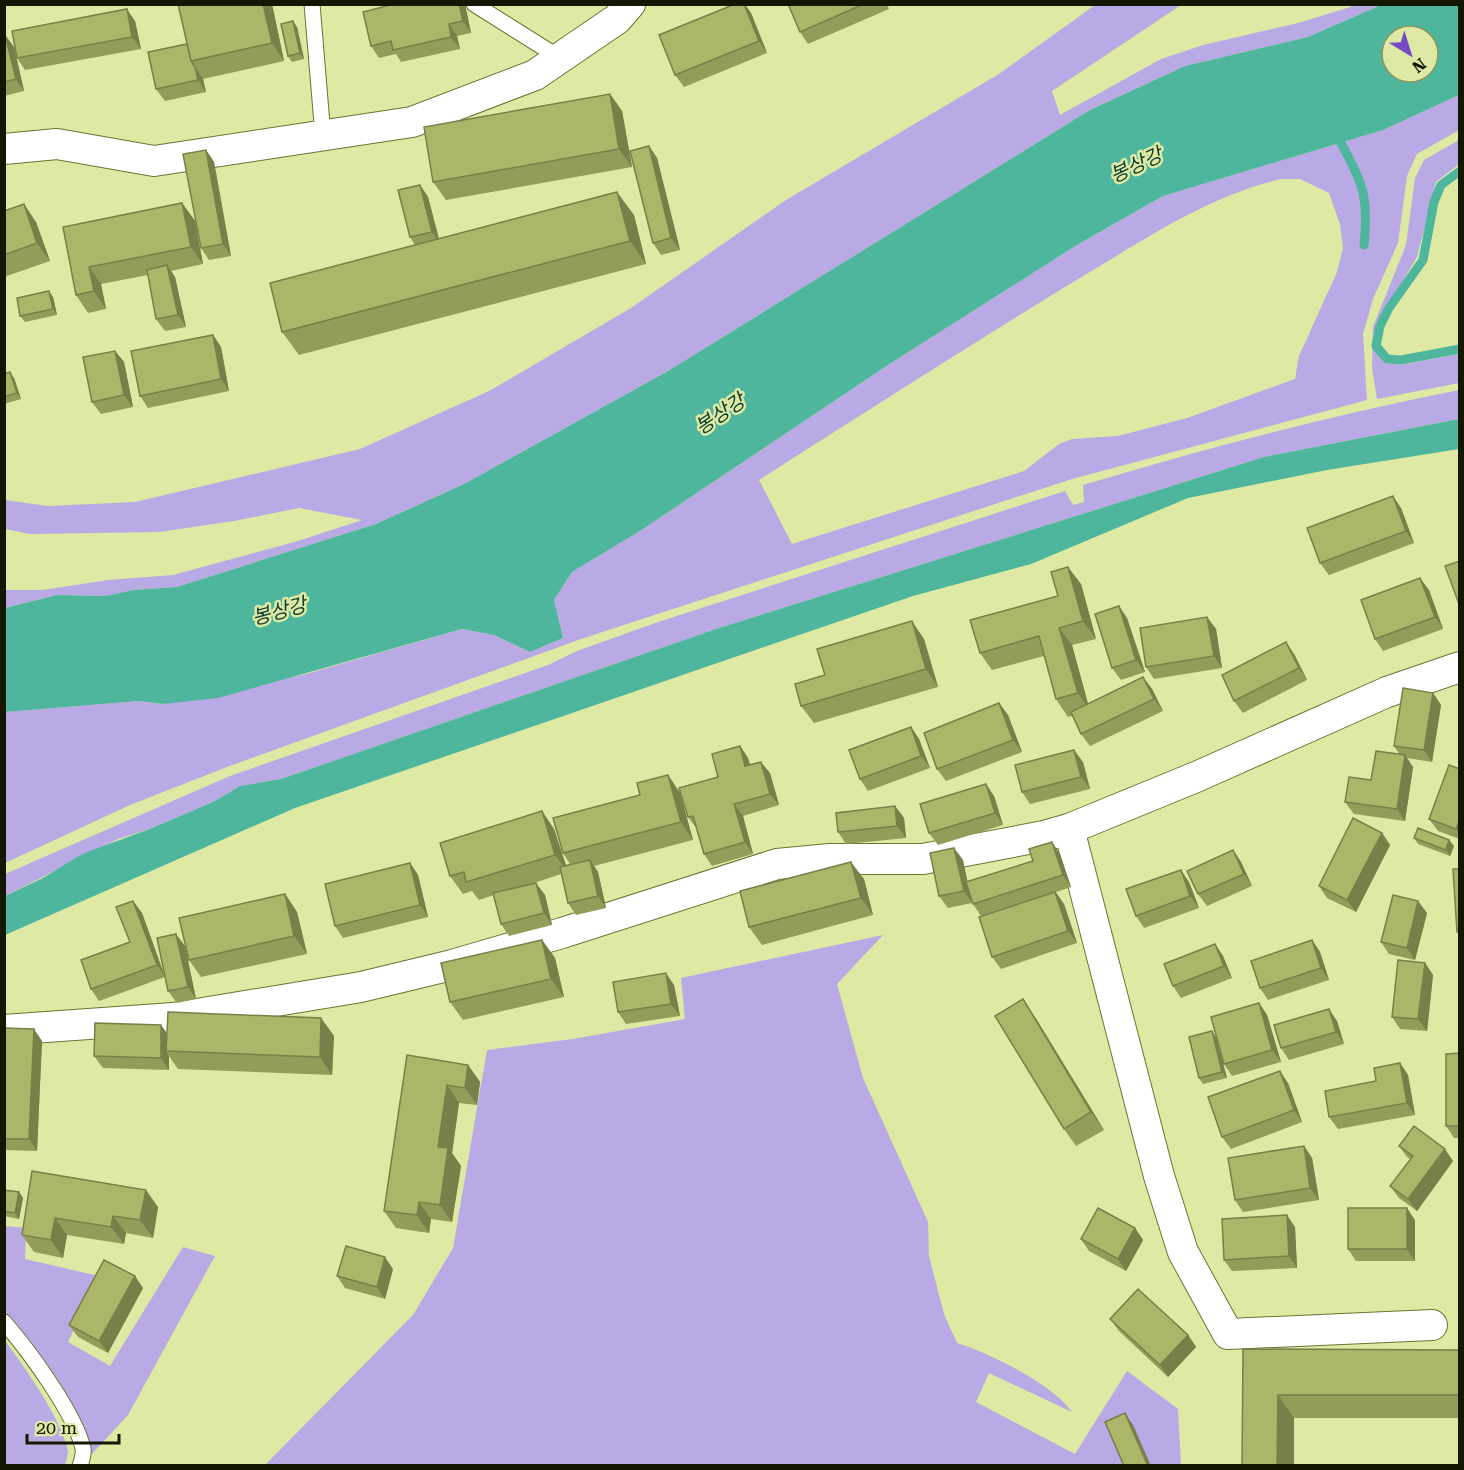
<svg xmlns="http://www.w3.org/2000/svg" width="1464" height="1470" viewBox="0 0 1464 1470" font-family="'Roboto Serif','Noto Sans KR',serif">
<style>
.green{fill:#b9aae5;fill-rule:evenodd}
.water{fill:#4fb69e;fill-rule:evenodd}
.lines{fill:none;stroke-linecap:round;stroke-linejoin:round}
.stream{stroke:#4fb69e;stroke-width:9}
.lane-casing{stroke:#6b7431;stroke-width:17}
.street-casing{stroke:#6b7431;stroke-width:32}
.lane{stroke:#fff;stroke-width:15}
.street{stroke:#fff;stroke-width:30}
.wall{fill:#939d59}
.shaded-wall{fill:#787f49}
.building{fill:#abb668;stroke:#787f49;stroke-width:1.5}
.labels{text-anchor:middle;stroke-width:5;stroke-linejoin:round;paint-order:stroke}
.water-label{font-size:20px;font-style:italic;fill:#0c3c32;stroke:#dee9a4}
</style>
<rect width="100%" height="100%" fill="#dee9a4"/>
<g class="green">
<polygon points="1095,5 1181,5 1052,91 1060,115 1161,59 1203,45 1298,23 1357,5 1381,5 1308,37 1185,66 1090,110 668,371 464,484 376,524 177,587 133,590 107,596 57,595 5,608 5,590 43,590 108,580 173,575 298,541 362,520 299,508 234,521 159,532 30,534 5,529 5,500 48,506 135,502 360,449 489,391 631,308 786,200 999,74"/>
<path d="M1459 95V130L1417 154 1407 176 1398 243 1373 299 1363 334 1367 400 1072 479 581 639 227 767 130 805 5 863 4 712 139 701 163 704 306 674 462 629 494 635 530 652 563 638 554 600 572 572 640 531 891 363 1077 245 1163 196 1383 130ZM1281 179H1300L1329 193 1340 224 1343 248 1337 272 1299 356 1295 379 1187 418 1118 436 1072 439 1059 444 1024 471 792 544 759 480C864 413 968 346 1075 281 1141 242 1205 197 1281 179Z"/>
<polygon points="1459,140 1459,164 1436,182 1417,257 1376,326 1374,348 1385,363 1401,365 1459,354 1459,383 1377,399 1372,368 1373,327 1406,245 1415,178 1424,160"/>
<path d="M1459 390V419L1264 457 716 629 281 779 240 786 215 801 152 828 118 839 5 896V874L230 776 548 665 577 651 658 622 1065 491 1073 505 1084 502 1083 485C1208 448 1332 415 1459 390Z"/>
<path d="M883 935 837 984 863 1078 928 1222 929 1256 944 1314 957 1343C989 1353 1053 1384 1072 1412L989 1373 976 1402 1075 1454 1127 1371 1178 1409 1181 1465 264 1466 413 1315 453 1248 487 1050 573 1039 685 1019 681 978Z"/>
<polygon points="5,1226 26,1228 25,1259 99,1276 68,1342 110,1366 183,1247 215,1256 128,1415 91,1455 78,1419 29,1343 5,1313"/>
<path d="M5 1341C22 1363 65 1424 68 1452 68 1456 66 1461 65 1465H5Z"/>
</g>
<g class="water">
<path d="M1381 5H1459V95L1383 130 1163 196 1077 245 891 363 640 531 572 572 554 600 563 638 530 652 494 635 462 629 218 698 163 704 139 701 5 712V608L57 595 106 596 133 590 177 587 376 524 464 484 668 371 1090 110 1185 66 1308 37ZM1392 36H1428V72H1392Z"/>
<polygon points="1459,419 1459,449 1327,470 1188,498 1031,564 913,596 295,808 5,935 5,896 43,878 82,854 152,828 215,801 240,786 281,779 716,629 1264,457"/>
</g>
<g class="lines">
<g class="stream">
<path d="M1341 143C1363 183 1369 198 1364 245"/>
<polyline points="1460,171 1441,185 1434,202 1423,260 1389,308 1380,326 1376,346 1387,359 1401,360 1460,349"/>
</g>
<g class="lane-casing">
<g id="lane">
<polyline points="312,4 323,136"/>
<polyline points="474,4 560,58"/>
<path d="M4 1322C29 1351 74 1412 83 1448 84 1453 82 1460 80 1466"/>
</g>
</g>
<g class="street-casing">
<g id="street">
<polyline points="4,149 57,144 154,161 412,122 535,75 617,19 630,4"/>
<polyline points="1069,829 1159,1176 1183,1252 1228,1334 1432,1325"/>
<polyline points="4,1030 173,1018 361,987 452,965 562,933 777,864 830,859 923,859 1044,836 1069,829 1196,777 1387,692 1460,667"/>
</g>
</g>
<use href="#lane" class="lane"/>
<use href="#street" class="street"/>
</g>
<g class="wall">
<polygon points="178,4 272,4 284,61 203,79 206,92 165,101 156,89 187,44"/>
<polygon points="465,4 471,33 457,36 460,49 401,62 396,54 379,58 371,46"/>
<polygon points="735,4 745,4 751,13 767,53 684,87 675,75"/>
<polygon points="788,4 887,4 889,9 808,44 800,32"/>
<polygon points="135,21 141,49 25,70 17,58"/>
<polygon points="297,27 304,59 292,62 288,56"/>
<polygon points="5,35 14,47 24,91 4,96"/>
<polygon points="610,94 622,111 632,167 446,200 433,182"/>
<polygon points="649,146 657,158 680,250 661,255 653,243"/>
<polygon points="206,150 214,162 231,256 209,260 201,248"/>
<polygon points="420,185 428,197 439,238 634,215 646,264 299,355 282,332 415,245 410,237"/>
<polygon points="182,203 195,221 203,264 171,271 175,277 186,327 165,331 156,319 148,275 101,284 106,309 88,313 76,295 63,227"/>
<polygon points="4,211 36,222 50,261 4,277"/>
<polygon points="53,297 57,315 25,322 20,316"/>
<polygon points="213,335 221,347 229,391 148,408 140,396"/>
<polygon points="115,351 124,362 133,407 101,414 92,402"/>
<polygon points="4,374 14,378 21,399 4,404"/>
<polygon points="1401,508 1414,543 1329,575 1320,563"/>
<polygon points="1081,584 1096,639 1072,645 1088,704 1143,677 1152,689 1163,711 1090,746 1081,734 1072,716 1068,717 1056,699 1044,656 992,670 980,653 1058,596"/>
<polygon points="1429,590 1443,629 1383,651 1375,639"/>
<polygon points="1119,606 1127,618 1145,672 1121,680 1112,668"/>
<polygon points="1207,617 1216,629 1222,668 1154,679 1146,667"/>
<polygon points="924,639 938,687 814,723 801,706 825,675"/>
<polygon points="1294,654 1307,680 1243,713 1234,701"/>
<polygon points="1433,693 1441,705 1432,762 1407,758 1413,767 1405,821 1354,814 1345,802 1400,755 1394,746"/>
<polygon points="999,703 1008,715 1022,752 946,781 937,769"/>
<polygon points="911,727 919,739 930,768 868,791 860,779"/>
<polygon points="740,746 748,758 750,765 770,773 779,805 743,816 753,854 712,866 704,854 697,829 688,817"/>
<polygon points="1083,762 1090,789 1030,804 1022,792"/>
<polygon points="1460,769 1460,839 1438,831 1429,819"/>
<polygon points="668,775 680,793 693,840 594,866 598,872 606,908 576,915 568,903 561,874 531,884 545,895 552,925 509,936 501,924 494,895 479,900 472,891 463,894 450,876 542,811 554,829 566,865 570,864 563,853"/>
<polygon points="994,796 1003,825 938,845 929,833"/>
<polygon points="895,806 904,818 906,838 846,844 838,832"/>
<polygon points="1382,833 1390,845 1356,912 1327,898 1319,886"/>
<polygon points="1414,838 1449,840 1454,846 1450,856 1418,844"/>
<polygon points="954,848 963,860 967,882 1060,854 1071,887 1056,892 1064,904 1077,943 1001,969 992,957 1009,907 981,916 973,904 971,897 972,903 948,908 939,896"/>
<polygon points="1233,850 1241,862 1252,886 1207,906 1198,894"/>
<polygon points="410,863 418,875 428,917 343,938 335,926"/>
<polygon points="864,879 873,915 762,945 749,927"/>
<polygon points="1189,882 1199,908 1144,928 1136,916"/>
<polygon points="285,894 297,912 307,954 201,977 189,960"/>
<polygon points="133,901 142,913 165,977 99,1001 91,989 130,942"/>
<polygon points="1427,913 1415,960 1389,954 1381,942"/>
<polygon points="542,940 555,958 564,997 463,1020 450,1002"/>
<polygon points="1312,940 1320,952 1329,980 1268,1000 1260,988"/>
<polygon points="1215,944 1223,956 1232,978 1181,998 1173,986"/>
<polygon points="185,946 196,999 177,1003 168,991"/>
<polygon points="1425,963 1433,975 1427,1031 1400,1029 1392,1017"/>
<polygon points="674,985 680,1016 626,1024 618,1012"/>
<polygon points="1259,1003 1267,1015 1281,1062 1232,1076 1224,1064"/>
<polygon points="1035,1017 1104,1130 1076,1146 1064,1129"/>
<polygon points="321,1018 334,1036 332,1075 178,1069 169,1056 169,1070 103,1068 94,1056"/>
<polygon points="1337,1021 1344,1044 1289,1060 1281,1048"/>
<polygon points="4,1028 42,1041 37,1151 4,1150"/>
<polygon points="1216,1037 1227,1078 1203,1084 1199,1078"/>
<polygon points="1460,1053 1460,1138 1454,1138 1446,1126"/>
<polygon points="407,1055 468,1065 480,1082 477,1105 459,1103 452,1153 461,1166 452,1222 431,1219 429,1233 396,1228 384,1211"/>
<polygon points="1400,1063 1408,1075 1415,1115 1338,1129 1329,1117"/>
<polygon points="1288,1083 1302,1122 1231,1149 1222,1137"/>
<polygon points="1304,1146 1312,1158 1319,1200 1243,1212 1235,1200"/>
<polygon points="1399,1146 1453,1161 1417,1211 1399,1198 1390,1186 1411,1159 1408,1158"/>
<polygon points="32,1171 158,1207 153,1238 126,1233 124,1244 67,1235 63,1258 34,1252 22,1235"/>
<polygon points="4,1190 19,1192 23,1198 19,1219 4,1216"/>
<polygon points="1415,1220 1415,1261 1356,1261 1348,1249"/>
<polygon points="1295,1227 1297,1268 1232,1271 1224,1260"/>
<polygon points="1135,1228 1143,1240 1126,1271 1089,1251 1081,1239"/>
<polygon points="393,1269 385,1299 345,1288 337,1276"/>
<polygon points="143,1288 108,1353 78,1337 69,1325"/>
<polygon points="1110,1319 1188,1335 1196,1347 1168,1377 1119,1331"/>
<polygon points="1243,1349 1460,1350 1460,1418 1294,1418 1294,1466 1242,1466"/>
</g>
<g class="shaded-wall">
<polygon points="263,4 272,4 284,61 272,43"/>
<polygon points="459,4 465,4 471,33 463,21"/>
<polygon points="744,4 751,13 767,53 759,41"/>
<polygon points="127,9 135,21 141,49 132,37"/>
<polygon points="293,21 297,27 304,59 300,53"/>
<polygon points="449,24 457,36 460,49 451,37"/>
<polygon points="5,35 14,47 24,91 16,79"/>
<polygon points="195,67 203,79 206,92 198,80"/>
<polygon points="610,94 622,111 632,167 619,149"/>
<polygon points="649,146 657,158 680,250 671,238"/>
<polygon points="206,150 214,162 231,256 223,244"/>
<polygon points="420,185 428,197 440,244 432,232"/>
<polygon points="617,192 634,215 646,264 630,241"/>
<polygon points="182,203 195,221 203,264 191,247"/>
<polygon points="24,204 36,222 50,261 37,243"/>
<polygon points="167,265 175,277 186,327 178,315"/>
<polygon points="89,267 101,284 106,309 94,291"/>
<polygon points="49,291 53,297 57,315 53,309"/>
<polygon points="213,335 221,347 229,391 221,379"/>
<polygon points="115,351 124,362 133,407 124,395"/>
<polygon points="10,372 14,378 21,399 17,393"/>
<polygon points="1393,496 1401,508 1414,543 1406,531"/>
<polygon points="1068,567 1081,584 1096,639 1083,621"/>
<polygon points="1420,578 1429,590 1443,629 1435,617"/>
<polygon points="1119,606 1127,618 1145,672 1136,660"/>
<polygon points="1207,617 1216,629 1222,668 1214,656"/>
<polygon points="912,621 924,639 938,687 926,669"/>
<polygon points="1059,628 1072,645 1090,711 1078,693"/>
<polygon points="1286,642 1294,654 1307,680 1299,668"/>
<polygon points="1143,677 1152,689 1163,711 1154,699"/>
<polygon points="1433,693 1441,705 1432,762 1424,750"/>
<polygon points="999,703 1008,715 1022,752 1013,740"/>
<polygon points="911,727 919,739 930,768 921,756"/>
<polygon points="740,746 748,758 754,778 745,766"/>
<polygon points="1074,750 1083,762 1090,789 1081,777"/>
<polygon points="1405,755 1413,767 1405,821 1397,809"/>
<polygon points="761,762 770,773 779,805 770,794"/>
<polygon points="668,775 680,793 693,840 681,822"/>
<polygon points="986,784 994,796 1003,825 995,813"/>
<polygon points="734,804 743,816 753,854 745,842"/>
<polygon points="895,806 904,818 906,838 897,826"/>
<polygon points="542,811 554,829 568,872 555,855"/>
<polygon points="1460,819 1460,834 1456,829"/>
<polygon points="1382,833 1390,845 1356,912 1347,900"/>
<polygon points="1449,840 1454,846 1450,856 1446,850"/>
<polygon points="1052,842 1060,854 1071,887 1063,875"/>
<polygon points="954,848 963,860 972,903 964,891"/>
<polygon points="1233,850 1241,862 1252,886 1244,874"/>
<polygon points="590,860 598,872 606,908 598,896"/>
<polygon points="851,862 864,879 873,915 861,898"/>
<polygon points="410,863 418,875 428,917 420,905"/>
<polygon points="1181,870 1189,882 1199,908 1190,896"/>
<polygon points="536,883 545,895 552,925 544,913"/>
<polygon points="1055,892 1064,904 1077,943 1068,931"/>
<polygon points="285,894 297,912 307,954 294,936"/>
<polygon points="133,901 142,913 165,977 157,965"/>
<polygon points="1418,901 1427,913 1415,960 1407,948"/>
<polygon points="176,934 185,946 196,999 188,987"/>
<polygon points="542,940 555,958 564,997 551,979"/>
<polygon points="1312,940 1320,952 1329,980 1321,968"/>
<polygon points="1215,944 1223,956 1232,978 1224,966"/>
<polygon points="1425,963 1433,975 1427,1031 1418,1019"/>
<polygon points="666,973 674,985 680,1016 671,1004"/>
<polygon points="1023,999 1035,1017 1104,1130 1091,1112"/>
<polygon points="1259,1003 1267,1015 1281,1062 1272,1050"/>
<polygon points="1329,1009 1337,1021 1344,1044 1336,1032"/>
<polygon points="321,1018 334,1036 332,1075 320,1057"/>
<polygon points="161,1025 170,1037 166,1051 169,1056 169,1070 161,1058"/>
<polygon points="34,1029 42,1041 37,1151 29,1139"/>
<polygon points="1212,1031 1216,1037 1227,1078 1222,1072"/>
<polygon points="1400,1063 1408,1075 1415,1115 1407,1103"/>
<polygon points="468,1065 480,1082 477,1105 465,1088"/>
<polygon points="1280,1071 1288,1083 1302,1122 1294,1110"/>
<polygon points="447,1085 459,1103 452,1153 461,1166 452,1222 440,1205 438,1147"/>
<polygon points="1304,1146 1312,1158 1319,1200 1310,1188"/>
<polygon points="1445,1149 1453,1161 1417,1211 1408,1199"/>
<polygon points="146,1190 158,1207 153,1238 140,1220"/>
<polygon points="19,1192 23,1198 19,1219 15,1213"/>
<polygon points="419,1202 431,1219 429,1233 417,1215"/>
<polygon points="1407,1208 1415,1220 1415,1261 1407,1249"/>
<polygon points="1287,1215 1295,1227 1297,1268 1289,1256"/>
<polygon points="113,1216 126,1233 124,1244 111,1227"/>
<polygon points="55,1218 67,1235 63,1258 51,1240"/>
<polygon points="1135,1228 1143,1240 1126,1271 1118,1259"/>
<polygon points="385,1257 393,1269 385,1299 377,1287"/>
<polygon points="135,1276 143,1288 108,1353 99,1341"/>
<polygon points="1188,1335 1196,1347 1168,1377 1160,1365"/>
<polygon points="1278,1395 1294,1418 1294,1466 1277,1466"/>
<polygon points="1125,1413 1133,1425 1151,1466 1148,1466 1147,1464"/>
</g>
<g class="building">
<polygon points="178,4 263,4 272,43 191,61"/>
<polygon points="394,4 459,4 463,21 449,24 451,37 393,50 391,41 371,46 363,12"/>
<polygon points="735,4 744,4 759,41 675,75 659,35"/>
<polygon points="788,4 864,4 800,32"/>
<polygon points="127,9 132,37 17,58 12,31"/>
<polygon points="293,21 300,53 288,56 281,24"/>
<polygon points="5,35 16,79 4,82 4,36"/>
<polygon points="187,44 191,61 195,67 198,80 156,89 148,52"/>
<polygon points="610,94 619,149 433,182 424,127"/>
<polygon points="649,146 671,238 653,243 630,151"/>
<polygon points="206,150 223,244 201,248 183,154"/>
<polygon points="420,185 432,232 410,237 398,190"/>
<polygon points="617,192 630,241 282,332 270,283"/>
<polygon points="182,203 191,247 89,267 94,291 76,295 63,227"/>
<polygon points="24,204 37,243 4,255 4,211"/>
<polygon points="167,265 178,315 156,319 147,270"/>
<polygon points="49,291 53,309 20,316 17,298"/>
<polygon points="213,335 221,379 140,396 131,351"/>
<polygon points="115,351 124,395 92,402 83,357"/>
<polygon points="10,372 17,393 4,397 4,374"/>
<polygon points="1393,496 1406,531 1320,563 1307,528"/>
<polygon points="1460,561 1460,604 1459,604 1445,566"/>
<polygon points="1068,567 1083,621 1059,628 1078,693 1056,699 1039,636 980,653 970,620 1058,596 1051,572"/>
<polygon points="1420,578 1435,617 1375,639 1361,600"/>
<polygon points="1119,606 1136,660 1112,668 1095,614"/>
<polygon points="1207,617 1214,656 1146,667 1140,628"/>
<polygon points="912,621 926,669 801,706 795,684 825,675 817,649"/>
<polygon points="1286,642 1299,668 1234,701 1222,675"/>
<polygon points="1143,677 1154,699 1081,734 1071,712"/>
<polygon points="1403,688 1433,693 1424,750 1394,746"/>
<polygon points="999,703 1013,740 937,769 924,733"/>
<polygon points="911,727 921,756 860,779 849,750"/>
<polygon points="740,746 745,766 761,762 770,794 734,804 745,842 704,854 693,816 688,817 679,788 718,777 712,754"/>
<polygon points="1074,750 1081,777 1022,792 1015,765"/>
<polygon points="1376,751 1405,755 1397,809 1345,802 1349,777 1371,780"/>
<polygon points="1449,765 1460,769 1460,819 1456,829 1429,819"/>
<polygon points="668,775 681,822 563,853 553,818 640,795 637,783"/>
<polygon points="986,784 995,813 929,833 920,804"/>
<polygon points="895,806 897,826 838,832 836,813"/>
<polygon points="542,811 555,855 466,882 464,872 450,876 440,843"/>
<polygon points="1353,818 1382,833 1347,900 1319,886"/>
<polygon points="1418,828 1449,840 1446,850 1414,838"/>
<polygon points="1052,842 1063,875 973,904 966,882 1033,861 1029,849"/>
<polygon points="954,848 964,891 939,896 930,853"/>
<polygon points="1233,850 1244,874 1198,894 1187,871"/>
<polygon points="590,860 598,896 568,903 560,867"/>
<polygon points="851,862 861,898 749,927 740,891"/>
<polygon points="410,863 420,905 335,926 325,884"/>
<polygon points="1453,869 1460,869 1460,932 1457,932"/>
<polygon points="1181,870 1190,896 1136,916 1126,889"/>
<polygon points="536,883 544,913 501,924 493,893"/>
<polygon points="1055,892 1068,931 992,957 979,917"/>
<polygon points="285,894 294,936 189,960 179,918"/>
<polygon points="1393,895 1418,901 1407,948 1381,942"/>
<polygon points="133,901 157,965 91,989 81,960 130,942 116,907"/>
<polygon points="176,934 188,987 168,991 157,938"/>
<polygon points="542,940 551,979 450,1002 441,963"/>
<polygon points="1312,940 1321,968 1260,988 1251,961"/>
<polygon points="1215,944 1224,966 1173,986 1164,964"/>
<polygon points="1398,960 1425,963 1418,1019 1392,1017"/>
<polygon points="666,973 671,1004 618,1012 613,982"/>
<polygon points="1023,999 1091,1112 1064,1129 995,1016"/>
<polygon points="1259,1003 1272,1050 1224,1064 1211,1017"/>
<polygon points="1329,1009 1336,1032 1281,1048 1274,1025"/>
<polygon points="168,1012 321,1018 320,1057 166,1051"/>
<polygon points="95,1023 161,1025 161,1058 94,1056"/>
<polygon points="4,1028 34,1029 29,1139 4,1139"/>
<polygon points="1212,1031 1222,1072 1199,1078 1189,1037"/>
<polygon points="1460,1053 1460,1126 1446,1126 1446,1054"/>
<polygon points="407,1055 468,1065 465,1088 447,1085 438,1147 448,1148 440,1205 419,1202 417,1215 384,1211"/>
<polygon points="1400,1063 1407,1103 1329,1117 1325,1091 1376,1081 1374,1068"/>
<polygon points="1280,1071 1294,1110 1222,1137 1208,1097"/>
<polygon points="1414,1126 1445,1149 1408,1199 1390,1186 1413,1156 1399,1146"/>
<polygon points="1304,1146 1310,1188 1235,1200 1228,1158"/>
<polygon points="32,1171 146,1190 140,1220 113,1216 111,1227 55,1218 51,1240 22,1235"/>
<polygon points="4,1190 19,1192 15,1213 4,1211"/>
<polygon points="1098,1208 1135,1228 1118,1259 1081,1239"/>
<rect x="1348" y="1208" width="59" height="41"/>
<polygon points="1287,1215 1289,1256 1224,1260 1222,1219"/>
<polygon points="346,1246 385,1257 377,1287 337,1276"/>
<polygon points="104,1260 135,1276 99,1341 69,1325"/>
<polygon points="1138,1289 1188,1335 1160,1365 1110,1319"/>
<polygon points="1243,1349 1460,1350 1460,1395 1278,1395 1277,1466 1242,1466"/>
<polygon points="1125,1413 1147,1464 1143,1466 1124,1466 1105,1422"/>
</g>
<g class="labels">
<g class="water-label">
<text transform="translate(1136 165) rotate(-25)" y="7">봉상강</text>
<text transform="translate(720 414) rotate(-34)" y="7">봉상강</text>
<text transform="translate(279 611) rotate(-15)" y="7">봉상강</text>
</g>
</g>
<rect width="1464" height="1470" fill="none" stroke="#141700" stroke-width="12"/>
<g transform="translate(1410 54) rotate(142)"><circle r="28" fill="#dee9a4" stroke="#8d9562" stroke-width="1.5"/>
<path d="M0-4.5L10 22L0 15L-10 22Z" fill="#754bc3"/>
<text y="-9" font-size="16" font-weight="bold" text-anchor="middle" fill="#141700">N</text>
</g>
<path d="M27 1434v9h92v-9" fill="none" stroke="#141700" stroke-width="3"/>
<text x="36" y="1434" font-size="18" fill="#141700" stroke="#dee9a4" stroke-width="4.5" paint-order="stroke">20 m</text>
</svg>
